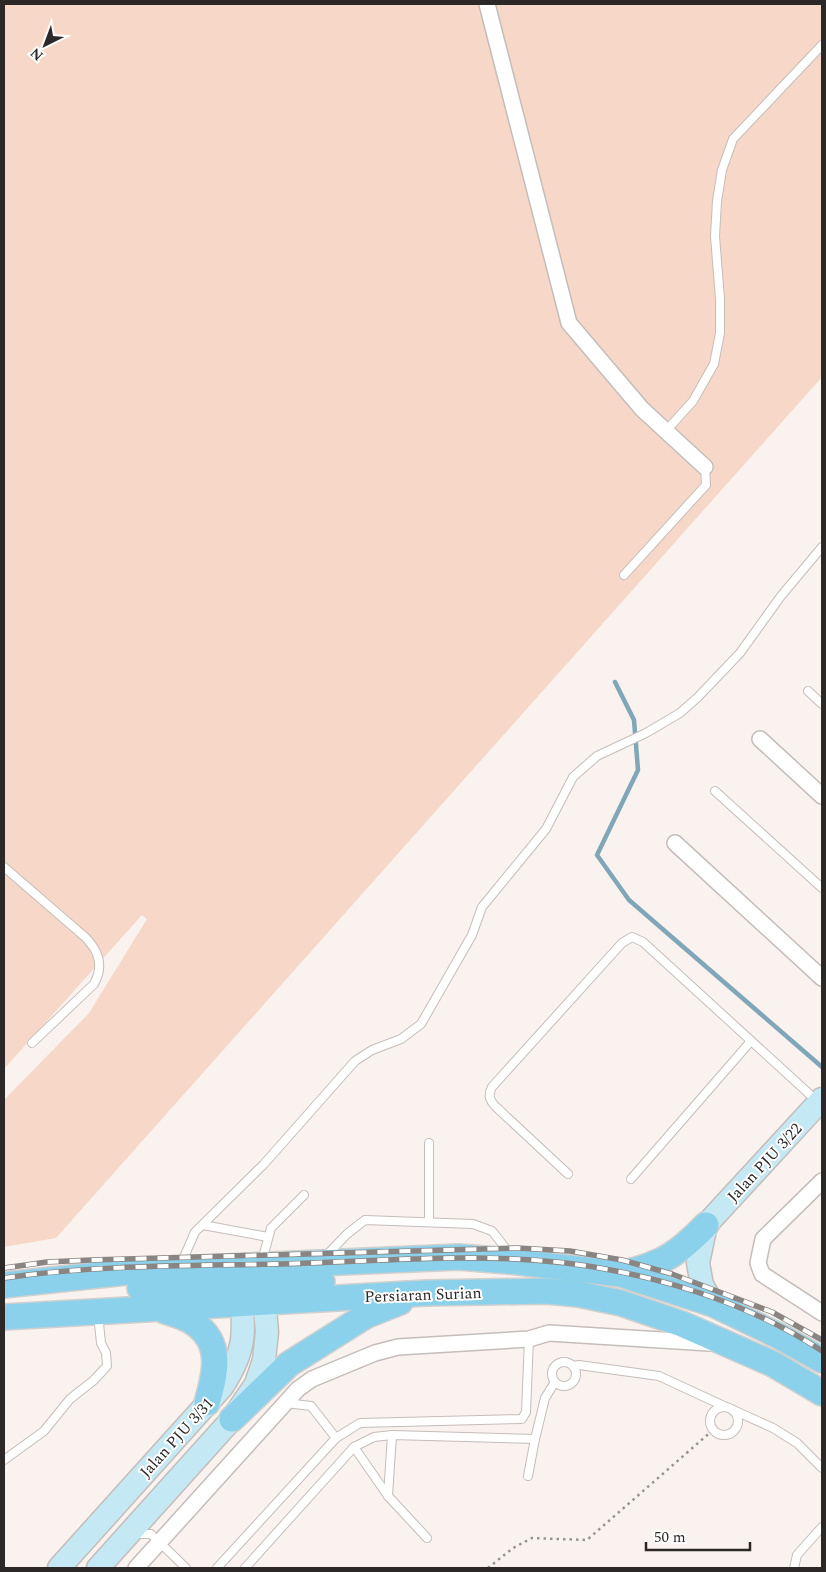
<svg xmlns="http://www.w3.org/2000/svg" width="826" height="1572" viewBox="0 0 826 1572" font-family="Spectral,serif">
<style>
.green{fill:#f7d8c8}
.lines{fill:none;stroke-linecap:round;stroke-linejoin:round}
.stream{stroke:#80a7b9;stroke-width:4.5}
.lane-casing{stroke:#c5bdba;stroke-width:10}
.street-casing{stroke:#c5bdba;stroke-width:18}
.secondary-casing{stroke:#c5bdba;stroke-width:25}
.primary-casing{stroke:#d0d0cf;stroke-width:28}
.path{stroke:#989390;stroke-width:2.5;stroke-dasharray:2.5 4;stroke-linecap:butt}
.lane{stroke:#fff;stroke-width:8}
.street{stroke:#fff;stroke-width:15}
.secondary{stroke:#c5e8f5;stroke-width:22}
.primary{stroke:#8bd1eb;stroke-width:25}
.rail-casing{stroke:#8a8582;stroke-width:5.5}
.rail{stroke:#fff;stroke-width:4;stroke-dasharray:11;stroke-linecap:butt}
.labels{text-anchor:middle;stroke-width:4;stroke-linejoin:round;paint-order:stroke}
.street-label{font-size:16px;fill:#2b2827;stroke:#fff}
</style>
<rect width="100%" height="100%" fill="#faf2ee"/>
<polygon class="green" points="4,4 822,4 822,377 56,1238 4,1247 4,1100 89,1013 147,919 142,915 4,1069"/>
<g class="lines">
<polyline class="stream" points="615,682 634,720 638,770 597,855 629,900 822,1067"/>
<g class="lane-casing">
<g id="lane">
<polyline points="665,432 693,401 714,364 720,333 720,299 715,236 717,201 722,170 733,139 822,45"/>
<polyline points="624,575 706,485 705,467"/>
<polyline points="808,691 822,704"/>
<polyline points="715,791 822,888"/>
<path d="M4 867 85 937C99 951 104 966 94 984L32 1043"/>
<path d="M568 1174 495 1106C489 1099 488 1095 492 1087L622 943 632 937 643 942 817 1101"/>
<polyline points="631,1179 751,1041"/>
<polyline points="429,1222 429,1143"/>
<polyline points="203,1225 268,1237"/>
<polyline points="325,1257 347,1234 365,1220 473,1224 492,1231 511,1255"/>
<polyline points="262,1261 271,1228 304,1195"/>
<polyline points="181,1264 195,1232 264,1164 355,1061 372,1050 401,1039 421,1024 472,935 482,907 546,829 573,777 597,756 646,733 680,713 698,697 740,653 781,596 822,547"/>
<circle cx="564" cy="1374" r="12"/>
<polyline points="573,1366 579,1365 659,1376 726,1407"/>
<polyline points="286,1403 311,1406 336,1438"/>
<circle cx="724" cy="1421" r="14"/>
<polyline points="731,1409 773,1428 797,1443 822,1468"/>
<polyline points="354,1447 388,1496 427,1538"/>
<polyline points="4,1460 44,1431 70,1399 94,1380 107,1366 106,1353 101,1343 98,1314"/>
<polyline points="528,1476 535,1439"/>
<polyline points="388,1496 392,1435"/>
<polyline points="135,1534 151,1534 186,1568"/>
<polyline points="217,1568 336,1438 360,1423 522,1419 526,1412 529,1339"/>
<polyline points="245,1568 354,1447 374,1437 392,1435 535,1439 545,1398 555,1382"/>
<polyline points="794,1568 797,1555 822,1527"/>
</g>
</g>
<g class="street-casing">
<g id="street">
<polyline points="487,4 569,323 642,409 705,467"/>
<polyline points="760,739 822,796"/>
<polyline points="675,843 822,978"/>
<polyline points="822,1181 763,1239 758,1263 762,1274 822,1313"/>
<polyline points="136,1568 298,1389 312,1379 375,1353 398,1347 529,1339 549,1333 709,1343"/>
</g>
</g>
<g class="secondary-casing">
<g id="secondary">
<polyline points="713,1304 702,1285 698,1263 706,1225 822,1099"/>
<path d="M59 1568 222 1387C247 1349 245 1330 239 1287"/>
<polyline points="98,1568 232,1419 256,1384 264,1360 267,1332 263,1285"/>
</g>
</g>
<g class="primary-casing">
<g id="primary">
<path d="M621 1274C662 1264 677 1255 706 1225"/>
<polyline points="4,1285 127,1272 179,1269 459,1257 508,1261 621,1274 713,1304 779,1336 822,1360"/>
<polyline points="140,1288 322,1282"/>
<path d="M165 1311C174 1314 186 1317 194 1323 224 1344 215 1374 207 1403"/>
<polyline points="4,1317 426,1293 546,1291 578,1294 621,1303 682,1324 773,1364 822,1393"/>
<polyline points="232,1419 289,1364 367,1315 400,1302"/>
</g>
</g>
<polyline class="path" points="488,1568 513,1548 532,1538 587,1540 713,1430"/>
<use href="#lane" class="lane"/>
<use href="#street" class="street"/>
<use href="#secondary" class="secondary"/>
<use href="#primary" class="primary"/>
<g class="rail-casing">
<g id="rail">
<polyline points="4,1268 47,1262 91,1260 517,1248 570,1251 622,1260 672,1274 772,1312 822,1340"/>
<path d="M4 1278C94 1265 185 1266 276 1264 370 1262 473 1252 566 1263 654 1274 748 1302 822 1351"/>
</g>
</g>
<use href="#rail" class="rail"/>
</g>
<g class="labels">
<g class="street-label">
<text transform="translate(764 1162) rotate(-47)" y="6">Jalan PJU 3/22</text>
<text transform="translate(423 1294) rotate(-2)" y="6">Persiaran Surian</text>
<text transform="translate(176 1437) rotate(-48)" y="6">Jalan PJU 3/31</text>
</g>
</g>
<rect width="826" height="1572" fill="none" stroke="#2b2827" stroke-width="10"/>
<g transform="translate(45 45) rotate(222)" stroke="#ffffff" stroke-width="4" paint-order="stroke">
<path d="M0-4L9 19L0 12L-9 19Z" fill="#2b2827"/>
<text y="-8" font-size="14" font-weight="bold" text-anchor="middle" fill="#2b2827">N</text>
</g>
<path d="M646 1542v8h104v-8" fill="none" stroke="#2b2827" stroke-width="2.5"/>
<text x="654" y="1542" font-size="15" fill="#2b2827" stroke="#ffffff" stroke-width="4" paint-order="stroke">50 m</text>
</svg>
